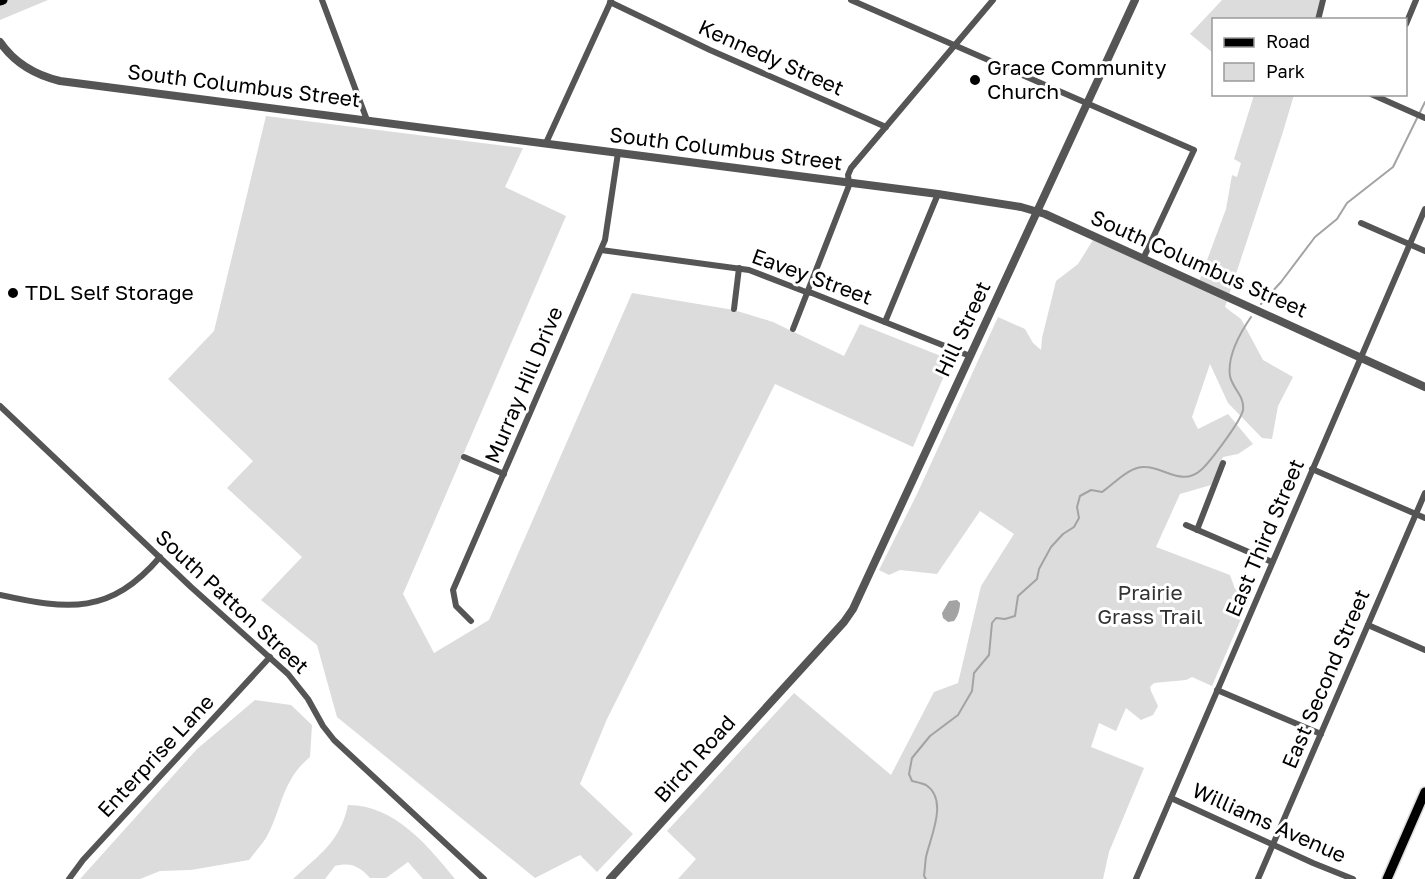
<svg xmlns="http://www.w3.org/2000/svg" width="1425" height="879" viewBox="0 0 1425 879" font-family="'Golos Text',sans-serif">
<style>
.green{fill:#dcdcdc}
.water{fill:#a3a3a3}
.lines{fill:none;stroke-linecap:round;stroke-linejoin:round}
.stream{stroke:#a3a3a3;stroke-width:2}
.primary-casing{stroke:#dbdbdb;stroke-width:12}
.minor{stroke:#555;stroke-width:6}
.tertiary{stroke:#555;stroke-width:8}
.primary{stroke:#000;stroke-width:9}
.poi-dot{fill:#000;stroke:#fff;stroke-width:2}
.labels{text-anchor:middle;stroke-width:6;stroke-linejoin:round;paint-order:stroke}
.street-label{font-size:21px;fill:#000;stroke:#fff}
.poi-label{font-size:21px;fill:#000;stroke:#fff;text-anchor:start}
.park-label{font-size:21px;fill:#333;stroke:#fff}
</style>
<rect width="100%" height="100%" fill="#fff"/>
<g class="green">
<polygon points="5,0 48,0 0,20 0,2"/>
<polygon points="1222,0 1322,0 1318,19 1214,20 1213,53 1190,34"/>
<polygon points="1254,95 1294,95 1282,135 1225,307 1241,319 1263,360 1293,377 1278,406 1272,439 1262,438 1228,403 1210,364 1192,417 1198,429 1228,414 1253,444 1238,454 1223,457 1211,485 1180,494 1156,547 1230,575 1235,589 1250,598 1212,686 1192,677 1186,680 1154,683 1150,687 1151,691 1158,706 1153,715 1141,720 1126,708 1116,731 1099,723 1091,747 1144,768 1109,852 1103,879 678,879 696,859 667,831 794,693 891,775 934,692 958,683 981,586 1014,534 980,511 937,574 900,570 889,575 879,570 917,494 998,317 1025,329 1033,343 1041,350 1042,338 1056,281 1078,264 1093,240 1197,287 1226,209 1232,175 1237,177 1241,163 1234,159"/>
<polygon points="266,116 523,148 505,187 566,216 403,594 434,653 489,620 632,293 734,310 773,322 844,356 860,324 951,360 913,447 775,384 607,719 580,784 633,834 597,872 580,855 535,878 337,717 317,645 261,600 302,557 227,488 253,461 168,379 214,331"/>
<path d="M255 700 291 705 312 725 310 757C281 781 282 810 266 838 261 846 254 853 249 860L191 870 160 871 140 879H80L197 749Z"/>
<path d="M348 805C395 805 428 846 455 879H423L408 862 386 878H370C359 866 351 862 335 866L325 879H293C320 854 340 842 348 805Z"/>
</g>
<path class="water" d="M957 600 960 603C960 609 958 616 954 621L948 622 943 618 942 613 949 601Z"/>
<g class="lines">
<g class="stream">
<polyline points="1261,304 1281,282 1315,237 1337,219 1347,203 1393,167 1425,102"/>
<path d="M926 879 924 876C925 869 925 863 926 857 930 838 949 800 926 785 922 783 916 782 912 781L909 774 912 758 930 736 958 715 972 691 974 673 989 655 992 623 996 618 1005 619 1015 616 1018 596 1037 579 1039 569 1051 547 1063 534 1074 527 1079 518 1077 507 1080 496 1091 490 1102 492C1114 484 1129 466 1145 467 1164 467 1182 487 1201 470 1210 462 1241 421 1243 410 1245 396 1232 388 1230 376 1227 356 1240 333 1251 317"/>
</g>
<g class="primary-casing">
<g id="primary">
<polyline points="0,1 3,0"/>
<polyline points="1387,879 1425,792"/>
</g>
</g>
<g class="minor">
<polyline points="322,0 367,120"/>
<polyline points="851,0 1194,150 1143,259"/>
<polyline points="610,2 710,50 886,127"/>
<polyline points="1318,20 1323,0"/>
<polyline points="1406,24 1416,0"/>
<polyline points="1371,94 1425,118"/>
<polyline points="546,143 611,1"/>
<polyline points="849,183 848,175 851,168 993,0"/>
<polyline points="1361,223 1425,251"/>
<polyline points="601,250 749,270 806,292 812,293 970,356"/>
<polyline points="734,309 739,268"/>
<polyline points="885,322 938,194"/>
<polyline points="793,329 850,183"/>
<polyline points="0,406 191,587 288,674 308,699 323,726 334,740 484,879"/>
<polyline points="464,457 504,474"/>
<polyline points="1312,469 1425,518"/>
<polyline points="1186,525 1272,562"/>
<polyline points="1197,530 1223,463"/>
<path d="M0 595C69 610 110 615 160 557"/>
<polyline points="471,621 456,606 453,590 605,240 618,153"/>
<polyline points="1368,625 1425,650"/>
<polyline points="1217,690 1321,734"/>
<polyline points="1171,798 1313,863 1353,879"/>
<polyline points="69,879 83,860 270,657"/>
<polyline points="1136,879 1425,209"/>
<polyline points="1258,879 1425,493"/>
</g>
<g class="tertiary">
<path d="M0 42C15 64 35 75 60 81L938 194 1021 207 1045 214 1425 387"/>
<polyline points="610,879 844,622 853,609 1135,0"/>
</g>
<use href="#primary" class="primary"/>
</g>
<g class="poi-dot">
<circle cx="975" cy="80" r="6"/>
<circle cx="13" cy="293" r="6"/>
</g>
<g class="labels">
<g class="street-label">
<text transform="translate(771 58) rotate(24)" y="7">Kennedy Street</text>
<text transform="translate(244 86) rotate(7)" y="7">South Columbus Street</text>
<text transform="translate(726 149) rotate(7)" y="7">South Columbus Street</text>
<text transform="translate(1199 264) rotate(24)" y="7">South Columbus Street</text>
<text transform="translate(812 277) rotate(20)" y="7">Eavey Street</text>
<text transform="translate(963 329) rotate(-65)" y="7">Hill Street</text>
<text transform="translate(524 385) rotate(-67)" y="7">Murray Hill Drive</text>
<text transform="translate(1265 538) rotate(-67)" y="7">East Third Street</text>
<text transform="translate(232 602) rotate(43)" y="7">South Patton Street</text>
<text transform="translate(1326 679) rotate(-67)" y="7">East Second Street</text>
<text transform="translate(156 756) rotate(-47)" y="7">Enterprise Lane</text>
<text transform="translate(695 759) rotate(-48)" y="7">Birch Road</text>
<text transform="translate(1269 823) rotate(24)" y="7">Williams Avenue</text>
</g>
<g class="poi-label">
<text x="987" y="75">Grace Community<tspan x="987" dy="24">Church</tspan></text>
<text x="25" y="300">TDL Self Storage</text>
</g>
<g class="park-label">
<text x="1150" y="600">Prairie<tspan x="1150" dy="24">Grass Trail</tspan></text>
</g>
</g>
<rect x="1212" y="18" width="195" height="78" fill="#ffffff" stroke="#999999" stroke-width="1.5"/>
<rect x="1224" y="38" width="30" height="9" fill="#000000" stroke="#999999" stroke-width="1.5"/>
<text x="1266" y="48" font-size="18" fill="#000000">Road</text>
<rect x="1224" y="63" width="30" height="18" fill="#dcdcdc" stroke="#999999" stroke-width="1.5"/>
<text x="1266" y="78" font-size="18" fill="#000000">Park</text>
</svg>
